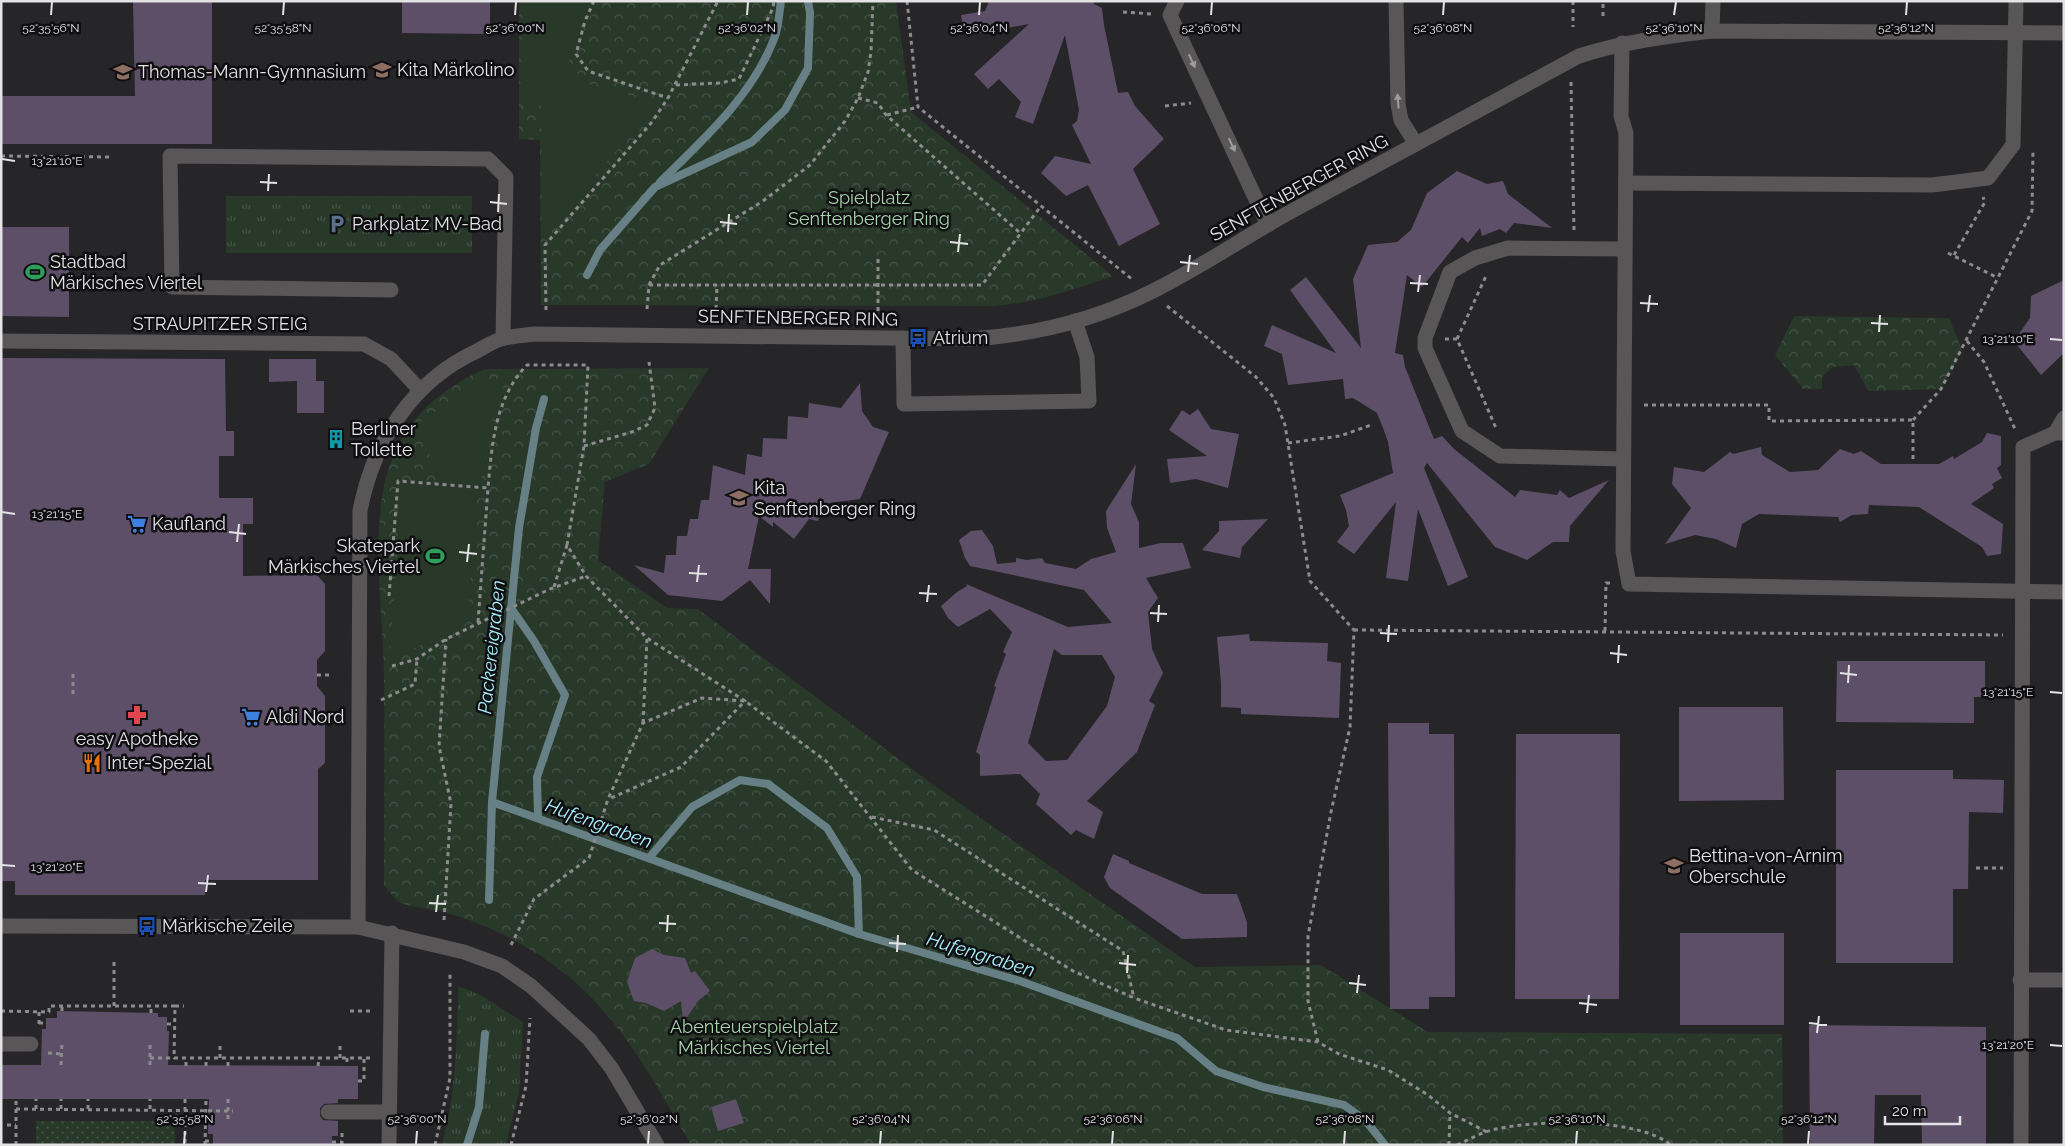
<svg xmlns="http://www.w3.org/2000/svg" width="2065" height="1146" viewBox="0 0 2065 1146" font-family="Raleway,sans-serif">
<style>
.grass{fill:url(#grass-tufts)}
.park{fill:url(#park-crowns)}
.garden{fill:url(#garden-dots)}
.pitch{fill:#283829}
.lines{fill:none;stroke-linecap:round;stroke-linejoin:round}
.stream{stroke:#668085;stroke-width:8}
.building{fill:#5e4f69;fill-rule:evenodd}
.path{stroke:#8c8b8d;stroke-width:3;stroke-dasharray:4 4;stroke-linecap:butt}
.minor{stroke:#585656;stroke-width:15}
.oneway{fill:#9e9c9d}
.ticks{fill:none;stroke:#e3e2e4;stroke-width:2}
.labels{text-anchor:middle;stroke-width:5;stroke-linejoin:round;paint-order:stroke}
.poi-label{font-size:18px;fill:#e3e2e4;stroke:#0f0e10;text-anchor:start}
.street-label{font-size:18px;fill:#e3e2e4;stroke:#0f0e10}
.park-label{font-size:18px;fill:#a7d3a9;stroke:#0f0e10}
.water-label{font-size:19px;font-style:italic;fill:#a7f0fc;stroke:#0f0e10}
.ticks-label{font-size:12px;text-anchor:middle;fill:#e3e2e4;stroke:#0f0e10;stroke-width:5;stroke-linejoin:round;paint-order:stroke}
</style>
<defs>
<pattern id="grass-tufts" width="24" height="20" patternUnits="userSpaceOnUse" patternTransform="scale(1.25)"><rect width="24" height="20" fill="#283829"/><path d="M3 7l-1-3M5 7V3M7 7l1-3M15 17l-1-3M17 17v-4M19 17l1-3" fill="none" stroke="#475448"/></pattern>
<pattern id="park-crowns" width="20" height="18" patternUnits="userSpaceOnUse" patternTransform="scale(1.25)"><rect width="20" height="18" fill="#283829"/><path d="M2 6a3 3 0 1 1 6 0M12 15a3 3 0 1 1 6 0" fill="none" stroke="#475448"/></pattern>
<pattern id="garden-dots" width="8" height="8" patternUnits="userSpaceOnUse" patternTransform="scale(1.25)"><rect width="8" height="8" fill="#283829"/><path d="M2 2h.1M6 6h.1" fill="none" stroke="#475448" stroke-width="1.8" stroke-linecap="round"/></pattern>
</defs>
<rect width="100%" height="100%" fill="#262528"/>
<g class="grass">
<rect x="226" y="196" width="246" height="57"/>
<path d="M458 986 481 995 523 1022 519 1092 506 1145H442C456 1092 457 1040 458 986Z"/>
</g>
<g class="park">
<path d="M519 1H896L911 112 1113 276C1073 290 1036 303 993 306L541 305 540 140 519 139Z"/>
<polygon points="1794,316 1949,318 1962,350 1941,389 1868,391 1854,365 1833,367 1822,377 1822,389 1803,389 1775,355"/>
<path d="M709 368 649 464 605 482 598 560 667 608 698 609 939 789 1195 967 1321 965 1428 1032 1782 1034 1783 1145H691C639 1055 603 985 506 936 487 927 467 918 446 913 438 910 403 906 399 902 393 898 389 890 384 885 384 816 385 746 384 677 382 556 346 430 485 369Z"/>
</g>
<rect class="garden" x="36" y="1121" width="139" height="24"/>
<g class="pitch">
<polygon points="523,1 588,1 568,64 587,84 658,103 542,236 541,103 520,102"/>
<path d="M484 384 504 388C497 403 491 420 488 437 485 455 484 472 478 490L467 623 402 654H390L402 485 438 488 421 421C433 409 432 414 446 409 458 406 465 395 473 385Z"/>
</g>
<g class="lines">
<g class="stream">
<path d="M660 182C703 140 752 96 774 39 779 28 779 13 781 1"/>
<polyline points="587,275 600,250 655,187 752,142 785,110 808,68 810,13 808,1"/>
<polyline points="511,608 534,641 565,695 537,777 538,818"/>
<polyline points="492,802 859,934 1020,981 1177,1038 1216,1071 1263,1087 1344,1105 1366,1121 1385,1145"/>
<polyline points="649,858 692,807 740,780 768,784 827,828 857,877 859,934"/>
<polyline points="489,900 492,802 519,528 536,428 544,399"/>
<polyline points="467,1145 479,1107 485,1034"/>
</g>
</g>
<g class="building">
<polygon points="133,1 212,1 212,144 1,144 1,96 135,96"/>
<polygon points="402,1 490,1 490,34 402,33"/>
<polygon points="989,1 1094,1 1094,4 1102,8 1104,25 1118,93 1128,92 1135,106 1164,139 1133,169 1160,224 1119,246 1088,185 1066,196 1041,173 1055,156 1091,164 1072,125 1077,121 1079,110 1065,35 1033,124 1015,117 1021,102 999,79 988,89 974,74 1029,24 965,36 961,15 985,11"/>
<polygon points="1457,171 1487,184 1503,181 1508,194 1552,228 1514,223 1506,233 1500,229 1482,236 1480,228 1468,243 1462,237 1422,287 1407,275 1395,353 1403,355 1405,367 1434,439 1442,436 1454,449 1515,497 1520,490 1557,495 1560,490 1569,498 1609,480 1570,526 1569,542 1553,542 1527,560 1495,547 1427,463 1424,468 1468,577 1448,586 1418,509 1408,581 1386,578 1396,502 1354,554 1337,542 1349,526 1346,510 1340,495 1393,473 1388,442 1383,428 1377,413 1353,398 1345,399 1343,379 1288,385 1282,354 1264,346 1272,325 1336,353 1290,290 1306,277 1361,348 1353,279 1368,245 1397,242 1411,230 1427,193"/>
<polygon points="1,227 69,227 69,317 1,316"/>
<polygon points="2064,280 2064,353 2041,375 2014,341 2030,318 2031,296"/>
<polygon points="1,358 225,359 226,431 234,431 234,456 219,456 219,498 253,498 253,524 243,524 243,576 317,575 325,584 325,651 317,660 317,686 325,696 325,763 318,769 318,880 205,880 205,895 15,895 15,881 1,881"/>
<polygon points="269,359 316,359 316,381 324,381 324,413 297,413 297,381 269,382"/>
<polygon points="860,383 862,411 873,427 889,432 860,499 822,504 818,521 809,519 794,539 773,522 773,527 759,516 748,569 771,569 770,604 750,580 722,601 668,595 634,565 664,573 666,555 676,555 677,536 687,536 690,519 698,519 701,500 709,500 713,465 745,475 747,454 762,457 763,438 787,439 788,416 808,418 809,403 841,408"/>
<polygon points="1198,409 1211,429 1239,434 1228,488 1196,479 1170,483 1167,459 1207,456 1169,430 1182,410 1190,415"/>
<polygon points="1987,433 2001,436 2001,465 1997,468 2002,478 1992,484 1994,488 1971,504 2003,524 2001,554 1987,556 1982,547 1919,507 1869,505 1868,514 1852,515 1840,522 1838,517 1759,514 1742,524 1736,548 1716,539 1695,535 1665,544 1691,508 1672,484 1674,467 1704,472 1730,452 1733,454 1761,447 1762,455 1790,472 1818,470 1840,449 1854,454 1861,451 1881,464 1939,464 1953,456 1954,459 1982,442"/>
<path d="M1136 464 1131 504 1139 522V548L1161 543H1183L1191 568 1146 578 1158 598 1148 612 1152 649 1163 673 1149 701 1155 705 1137 752 1087 801 1103 812 1094 839 1076 830 1071 835 1036 804 1040 794 1020 774 980 776V755L976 752 996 687 994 686 1006 654 1003 652 1012 632 990 609 958 627 948 618 941 606 957 592 967 586 966 584 1068 627 1112 623 1084 590 970 566 965 558 959 540 971 531 982 530 993 546 997 564 1016 562V558L1027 560 1042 558 1045 563 1076 569 1091 559 1116 552 1107 528 1106 511ZM1054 649 1062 655H1102L1115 677 1107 706 1067 760 1046 761 1028 743Z"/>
<polygon points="1268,519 1242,547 1240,558 1202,550 1219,531 1219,521"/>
<polygon points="1249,634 1250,641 1328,643 1327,661 1341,663 1339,718 1241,714 1241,708 1221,707 1221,683 1217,637"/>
<polygon points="1837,661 1985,661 1985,697 1974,697 1974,723 1836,722"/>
<polygon points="1679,707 1783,707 1784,800 1679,801"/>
<polygon points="1388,723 1429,723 1429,734 1454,734 1455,997 1429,997 1429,1009 1390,1009"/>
<polygon points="1516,734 1620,734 1619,999 1515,999"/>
<polygon points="1836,770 1953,770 1953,779 2004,780 2003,813 1969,812 1968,889 1953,889 1953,963 1836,963"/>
<polygon points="1113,854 1129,861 1129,863 1202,894 1237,894 1247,922 1247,937 1182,939 1110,888 1104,877"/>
<rect x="1680" y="933" width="104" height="92"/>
<polygon points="652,949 664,955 685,958 691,973 695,971 710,991 698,1001 683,1023 681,1001 664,1011 646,1003 634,1001 627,982 635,958"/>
<polygon points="57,1011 158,1013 158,1017 167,1017 167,1031 169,1031 168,1065 358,1066 358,1099 338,1099 338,1103 324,1104 320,1108 320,1116 323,1120 338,1121 338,1136 332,1136 332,1145 213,1145 213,1134 208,1134 209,1099 1,1099 1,1065 41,1065 42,1029 46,1029 46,1018 57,1018"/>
<polygon points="1809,1025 1986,1027 1986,1145 1922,1145 1921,1095 1875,1095 1874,1145 1810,1145"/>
<polygon points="736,1099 744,1123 718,1131 711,1107"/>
</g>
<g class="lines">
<g class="path">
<polyline points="594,1 585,21 576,54 588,71 668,98"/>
<polyline points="907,1 918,107 1133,280"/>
<polyline points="1573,1 1573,27"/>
<polyline points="1123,12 1152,14"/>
<polyline points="1603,16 1603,1"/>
<polyline points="1571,82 1574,230"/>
<polyline points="676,85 720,83 739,79 773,8 774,1"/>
<polyline points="858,98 878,103 886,115 1019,232"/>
<polyline points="1165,106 1191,103"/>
<polyline points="887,115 918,107"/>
<polyline points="1,156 113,157"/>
<polyline points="1948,253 1998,278"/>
<polyline points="1954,255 1985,202 1983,197"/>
<polyline points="649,285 982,285 1041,206"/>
<polyline points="1167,306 1256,377 1274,398 1285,425 1310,581 1354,630 1350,727 1331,812 1308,936 1308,1001 1318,1042"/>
<polyline points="647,309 649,285 660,265 763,201 810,165 845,121 858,98 868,72 871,52 873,1"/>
<polyline points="716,309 717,285"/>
<polyline points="546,310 545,245 652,122 668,98 718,1"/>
<polyline points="878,311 878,256"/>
<polyline points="1445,339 1457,339 1496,428"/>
<polyline points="1457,339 1486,276"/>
<polyline points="1967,341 1984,362 2015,429"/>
<polyline points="1644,405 1769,405 1769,421 1913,420 1913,463"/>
<polyline points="1913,420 1941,389 2032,211 2033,151"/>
<polyline points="1288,443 1340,436 1371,425"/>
<polyline points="584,446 632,432 647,425 655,408 649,362"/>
<polyline points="554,587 567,545"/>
<path d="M389 596 398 481 488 488C492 444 495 398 527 365H588L584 446 567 545 586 576 647 638 745 701 681 767 609 799"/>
<polyline points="478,622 488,488"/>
<polyline points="1354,630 2003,635"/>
<polyline points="1605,631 1606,583 1610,583"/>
<polyline points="392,666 417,659 446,639 550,589 586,576"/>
<polyline points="73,674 73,698"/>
<polyline points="317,675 330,675"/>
<polyline points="381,700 415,684 417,659"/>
<polyline points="643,723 647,638"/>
<polyline points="872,817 934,830 1123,951 1134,998"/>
<polyline points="1976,868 2003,868"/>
<polyline points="444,920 451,804 439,746 446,639"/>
<polyline points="511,945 534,899 589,858 608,799 643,723 702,698 745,701 826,761 912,870 1073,971 1134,998 1226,1030 1318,1042 1339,1054 1388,1070 1428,1095 1450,1113 1487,1132"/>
<polyline points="114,1006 114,960"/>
<polyline points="175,1006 184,1006"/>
<polyline points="1,1011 49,1012 49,1006 175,1006 174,1058 371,1058"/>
<polyline points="62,1011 62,1006"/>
<polyline points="350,1011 371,1011"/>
<polyline points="39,1012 39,1026"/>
<polyline points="151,1013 151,1006"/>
<polyline points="39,1023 46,1023"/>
<polyline points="167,1024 175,1024"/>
<polyline points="48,1053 61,1054"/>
<polyline points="150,1058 174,1058"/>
<polyline points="220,1058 220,1046"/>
<polyline points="340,1058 340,1046"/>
<polyline points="347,1058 347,1066"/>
<polyline points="61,1065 62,1042"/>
<polyline points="150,1065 150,1044"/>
<polyline points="186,1066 186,1058"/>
<polyline points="206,1066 206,1058"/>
<polyline points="228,1066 228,1058"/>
<polyline points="318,1066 319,1058"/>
<polyline points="358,1081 364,1081 364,1058"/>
<polyline points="185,1099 185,1145"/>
<polyline points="228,1099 228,1122"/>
<polyline points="16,1109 233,1111"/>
<polyline points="36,1109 36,1099"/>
<polyline points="61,1109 61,1099"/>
<polyline points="88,1109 88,1099"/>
<polyline points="150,1109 150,1099"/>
<polyline points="7,1125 16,1125"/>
<polyline points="205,1141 213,1141"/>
<polyline points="332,1142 342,1142"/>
<polyline points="16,1145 16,1099"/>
<polyline points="205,1145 206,1099"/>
<polyline points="342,1145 342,1132"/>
<polyline points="435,1145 450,1078 450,974"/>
<polyline points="511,1145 526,1086 530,1018"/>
<polyline points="1449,1145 1450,1113"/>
<path d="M1457 1145C1470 1139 1482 1132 1496 1129 1538 1120 1637 1117 1671 1145"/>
</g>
<g class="minor">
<polyline points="1177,1 1170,15 1268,225"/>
<polyline points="1396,1 1398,104 1401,120 1416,144"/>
<polyline points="1712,31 1713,1"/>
<polyline points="1622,43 1621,116 1626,133 1623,551 1629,584 2064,592"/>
<polyline points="1626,183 1932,185 1988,178 2013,145 2016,1"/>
<polyline points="391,290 172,287 170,156 488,159 506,177 503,338"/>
<polyline points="903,338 904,404 1089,401 1087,357 1075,321"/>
<polyline points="1,341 364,344 391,359 420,390"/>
<polyline points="2055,433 2064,418"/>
<polyline points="1623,459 1500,456 1462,431 1425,348 1425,338 1450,272 1475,258 1508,248 1624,249"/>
<polyline points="1,926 358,927 464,952 502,966 531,986 589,1039 612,1069 657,1145"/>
<path d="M358 927 360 511C373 442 412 381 477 351 486 346 495 340 505 338 515 336 525 335 535 334L971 339C1032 335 1094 320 1149 293 1198 269 1243 238 1290 212 1386 160 1483 108 1579 56 1623 42 1667 36 1712 31L2064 33"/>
<polyline points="2020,980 2064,980"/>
<polyline points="1,1044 31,1044"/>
<polyline points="328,1112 389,1112"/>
<polyline points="389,1145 392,933"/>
<polyline points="2021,1145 2023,447 2055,433 2064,433"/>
</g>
</g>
<defs><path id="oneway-solid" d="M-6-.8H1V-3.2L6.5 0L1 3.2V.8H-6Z" transform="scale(1.25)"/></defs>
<g class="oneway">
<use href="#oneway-solid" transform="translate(1192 61) rotate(65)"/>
<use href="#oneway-solid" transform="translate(1398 101) rotate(-94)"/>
<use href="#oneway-solid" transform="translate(1232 145) rotate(65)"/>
</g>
<path class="ticks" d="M51 15 52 2M283 15 284 2M515 15 516 2M747 15 748 2M979 15 980 2M1211 15 1212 2M1443 15 1444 2M1674 15 1676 2M1906 15 1907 2M2 159 15 161M260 182 277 183M268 191 269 174M490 202 507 204M498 212 499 194M720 222 737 224M728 232 729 214M950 242 968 244M958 252 960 234M1180 262 1198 264M1188 272 1190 255M1410 283 1428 284M1418 292 1420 275M1640 303 1658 304M1648 312 1650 295M1871 323 1888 324M1879 332 1880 315M2050 339 2062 340M2 512 15 514M229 532 246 534M237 542 239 524M459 552 477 554M467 562 469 544M689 573 707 574M697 582 699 565M919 593 937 594M927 602 929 585M1150 613 1167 614M1158 622 1159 605M1380 633 1397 634M1388 642 1389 625M1610 653 1627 655M1618 663 1619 645M1840 673 1857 675M1848 683 1849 665M2050 692 2062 693M2 865 15 866M198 883 216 884M206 892 208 875M429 903 446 904M436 912 438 895M659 923 676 924M667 932 668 915M889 943 906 944M897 952 898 935M1119 963 1136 965M1127 973 1128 955M1349 983 1366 985M1357 993 1359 975M1579 1003 1597 1005M1587 1013 1589 995M1809 1023 1827 1025M1817 1033 1819 1016M2050 1045 2062 1046M184 1144 185 1131M416 1144 417 1131M648 1144 649 1131M880 1144 881 1131M1112 1144 1113 1131M1344 1144 1345 1131M1576 1144 1577 1131M1808 1144 1809 1131"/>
<defs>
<g id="school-bare" transform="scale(1.5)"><path d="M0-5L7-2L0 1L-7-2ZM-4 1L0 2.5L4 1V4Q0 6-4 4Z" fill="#8d6e63" stroke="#0f0e10" stroke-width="2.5" paint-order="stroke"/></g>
<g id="parking-bare" transform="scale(1.5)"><path d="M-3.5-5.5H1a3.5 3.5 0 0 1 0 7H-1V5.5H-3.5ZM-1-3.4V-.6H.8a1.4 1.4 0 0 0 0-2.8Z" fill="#5c6f8a" stroke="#0f0e10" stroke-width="2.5" paint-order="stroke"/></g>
<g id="stadium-bare" transform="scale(1.5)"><path d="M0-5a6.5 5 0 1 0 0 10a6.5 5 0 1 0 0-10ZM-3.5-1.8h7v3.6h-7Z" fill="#2e9e5b" stroke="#0f0e10" stroke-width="2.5" paint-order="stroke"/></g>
<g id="bus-bare" transform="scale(1.5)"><path d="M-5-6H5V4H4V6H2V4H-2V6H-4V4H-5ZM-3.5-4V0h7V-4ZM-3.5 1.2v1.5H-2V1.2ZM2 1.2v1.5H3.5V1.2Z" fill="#1a4fb4" stroke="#0f0e10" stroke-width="2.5" paint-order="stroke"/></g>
<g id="building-bare" transform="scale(1.5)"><path d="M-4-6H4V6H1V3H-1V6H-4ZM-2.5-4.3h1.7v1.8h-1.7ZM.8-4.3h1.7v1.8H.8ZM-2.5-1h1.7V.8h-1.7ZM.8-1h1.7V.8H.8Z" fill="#0f9aa8" stroke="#0f0e10" stroke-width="2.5" paint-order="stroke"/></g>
<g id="supermarket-bare" transform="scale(1.5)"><path d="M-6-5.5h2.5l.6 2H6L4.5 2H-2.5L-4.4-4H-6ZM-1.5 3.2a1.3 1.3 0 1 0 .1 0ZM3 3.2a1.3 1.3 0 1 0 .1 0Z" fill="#3f7fe0" stroke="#0f0e10" stroke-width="2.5" paint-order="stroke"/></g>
<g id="pharmacy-bare" transform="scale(1.5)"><path d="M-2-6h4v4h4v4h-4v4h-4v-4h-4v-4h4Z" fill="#e0444e" stroke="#0f0e10" stroke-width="2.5" paint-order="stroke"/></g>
<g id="restaurant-bare" transform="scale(1.5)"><path d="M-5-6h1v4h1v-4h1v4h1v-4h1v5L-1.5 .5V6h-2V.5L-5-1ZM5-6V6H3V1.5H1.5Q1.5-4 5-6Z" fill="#e8710a" stroke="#0f0e10" stroke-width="2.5" paint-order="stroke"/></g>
</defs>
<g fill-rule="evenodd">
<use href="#school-bare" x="382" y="70"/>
<use href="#school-bare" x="123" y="72"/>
<use href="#parking-bare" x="337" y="224"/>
<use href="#stadium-bare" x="35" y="272"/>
<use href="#bus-bare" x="918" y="338"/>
<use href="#building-bare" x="336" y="439"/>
<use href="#school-bare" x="739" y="498"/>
<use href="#supermarket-bare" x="137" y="524"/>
<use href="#stadium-bare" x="435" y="556"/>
<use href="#pharmacy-bare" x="137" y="715"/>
<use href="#supermarket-bare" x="251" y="717"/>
<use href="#restaurant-bare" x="92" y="763"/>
<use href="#school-bare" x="1674" y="866"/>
<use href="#bus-bare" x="147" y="926"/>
</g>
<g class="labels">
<g class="poi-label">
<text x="397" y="76">Kita Märkolino</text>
<text x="138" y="78">Thomas-Mann-Gymnasium</text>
<text x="352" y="230">Parkplatz MV-Bad</text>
<text x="50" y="268">Stadtbad<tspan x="50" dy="21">Märkisches Viertel</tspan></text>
<text x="933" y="344">Atrium</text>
<text x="351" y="435">Berliner<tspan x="351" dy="21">Toilette</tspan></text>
<text x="754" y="494">Kita<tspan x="754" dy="21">Senftenberger Ring</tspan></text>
<text x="152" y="530">Kaufland</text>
<text x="420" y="552" text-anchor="end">Skatepark<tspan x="420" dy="21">Märkisches Viertel</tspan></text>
<text x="266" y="723">Aldi Nord</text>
<text x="137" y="745" text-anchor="middle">easy Apotheke</text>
<text x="107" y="769">Inter-Spezial</text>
<text x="1689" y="862">Bettina-von-Arnim<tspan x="1689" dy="21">Oberschule</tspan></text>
<text x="162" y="932">Märkische Zeile</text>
</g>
<g class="street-label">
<text transform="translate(1299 188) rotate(-29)" y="6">SENFTENBERGER RING</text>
<text transform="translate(798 318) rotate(1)" y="6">SENFTENBERGER RING</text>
<text x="220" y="330">STRAUPITZER STEIG</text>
</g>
<g class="park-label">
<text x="869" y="204">Spielplatz<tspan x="869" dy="21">Senftenberger Ring</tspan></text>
<text x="754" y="1033">Abenteuerspielplatz<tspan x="754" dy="21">Märkisches Viertel</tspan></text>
</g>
<g class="water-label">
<text transform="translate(491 647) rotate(-84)" y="7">Packereigraben</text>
<text transform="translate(599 823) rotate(20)" y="7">Hufengraben</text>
<text transform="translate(981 954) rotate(17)" y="7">Hufengraben</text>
</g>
</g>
<g class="ticks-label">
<text x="51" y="32">52°35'56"N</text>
<text x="283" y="32">52°35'58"N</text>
<text x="515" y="32">52°36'00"N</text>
<text x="747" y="32">52°36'02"N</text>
<text x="979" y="32">52°36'04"N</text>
<text x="1211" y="32">52°36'06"N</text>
<text x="1443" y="32">52°36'08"N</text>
<text x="1674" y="32">52°36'10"N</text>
<text x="1906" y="32">52°36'12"N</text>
<text x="57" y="165">13°21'10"E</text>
<text x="2008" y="343">13°21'10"E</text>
<text x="57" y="518">13°21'15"E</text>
<text x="2008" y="696">13°21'15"E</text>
<text x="57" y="871">13°21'20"E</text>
<text x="2008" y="1049">13°21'20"E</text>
<text x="185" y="1123">52°35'58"N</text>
<text x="417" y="1123">52°36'00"N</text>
<text x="649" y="1123">52°36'02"N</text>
<text x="881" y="1123">52°36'04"N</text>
<text x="1113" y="1123">52°36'06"N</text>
<text x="1345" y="1123">52°36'08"N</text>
<text x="1577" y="1123">52°36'10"N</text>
<text x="1809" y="1123">52°36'12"N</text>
</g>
<rect width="2065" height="1146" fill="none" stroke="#e3e2e4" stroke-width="5"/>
<path d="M1885 1116v8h75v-8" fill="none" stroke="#e3e2e4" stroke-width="2.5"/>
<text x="1892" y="1116" font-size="15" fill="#e3e2e4" stroke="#0f0e10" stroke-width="4" paint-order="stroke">20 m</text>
</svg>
